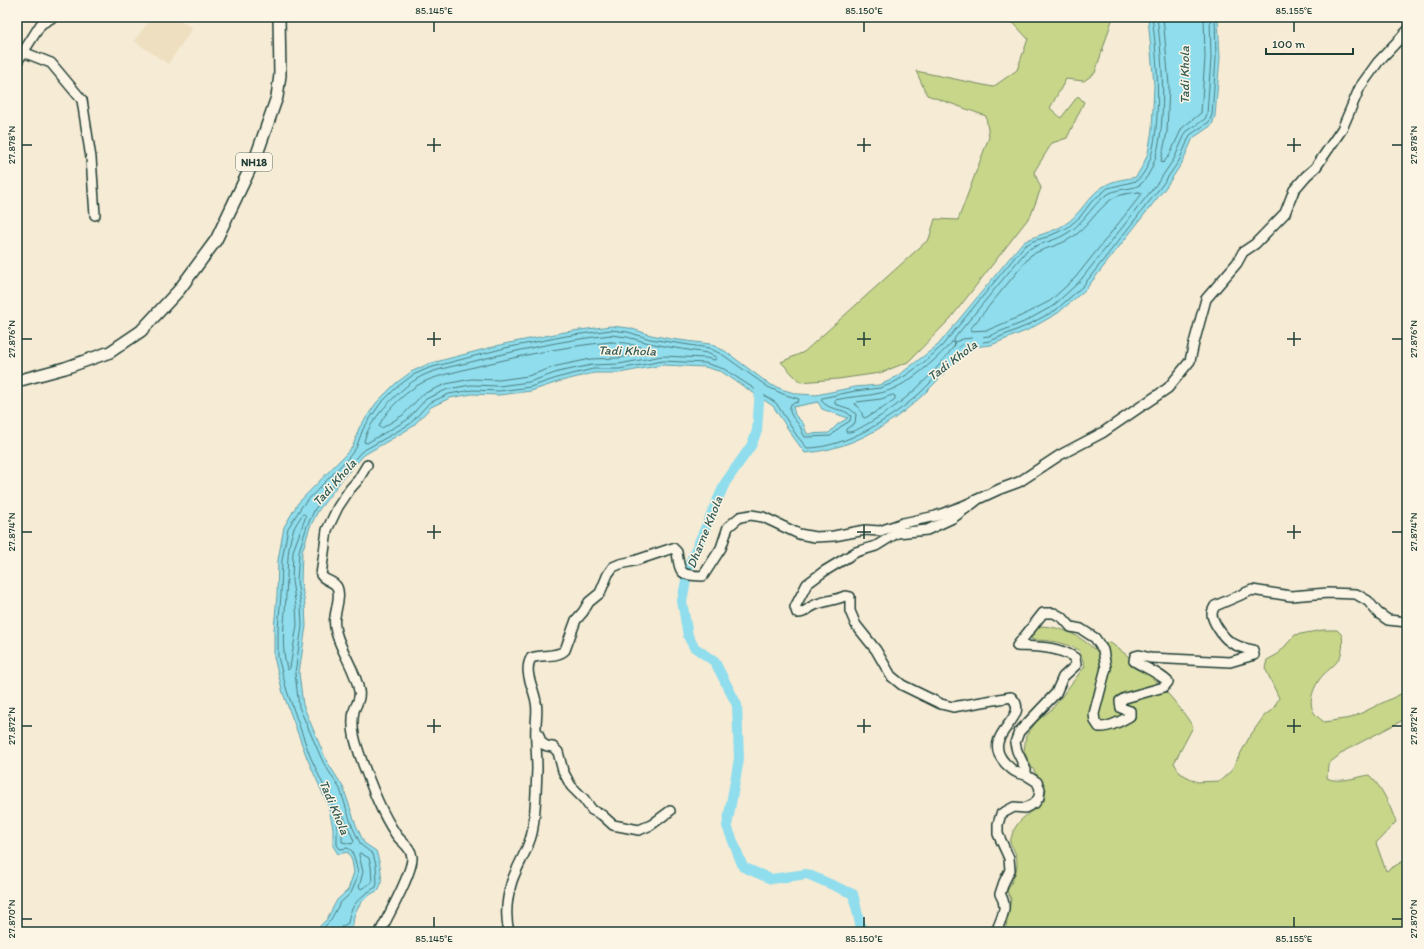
<svg xmlns="http://www.w3.org/2000/svg" width="1424" height="949" viewBox="0 0 1424 949" font-family="Itim,sans-serif">
<style>
.built{fill:#efdfc1}
.green{fill:#c8d68a;stroke:#748a5f}
.water{fill:#8fdded;stroke:#629da3;fill-rule:evenodd}
.lines{fill:none;stroke-linecap:round;stroke-linejoin:round}
.shore{stroke:#4c7d7e;stroke-width:1}
.river{stroke:#8fdded;stroke-width:10}
.minor-casing{stroke:#1f3d34;stroke-width:12}
.major-casing{stroke:#1f3d34;stroke-width:14}
.minor{stroke:#fcf5e5;stroke-width:9}
.major{stroke:#fcf5e5;stroke-width:11}
.ticks{fill:none;stroke:#1f3d34;stroke-width:1.5}
.labels{text-anchor:middle;stroke-width:3;stroke-linejoin:round;paint-order:stroke}
.shield{fill:#fcf5e5;stroke:#617469;stroke-width:1}
.shield-label{font-size:11px;font-weight:bold;fill:#1f3d34}
.water-label{font-size:13px;font-style:italic;fill:#355d59;stroke:#fcf5e5}
.neatline{fill:none;stroke:#1f3d34;stroke-width:1.5}
.ticks-label{font-size:10px;text-anchor:middle;fill:#1f3d34}
</style>
<rect width="100%" height="100%" fill="#f6ebd5"/>
<filter id="ink" filterUnits="userSpaceOnUse"><feTurbulence type="fractalNoise" baseFrequency=".025" numOctaves="2"/><feDisplacementMap in="SourceGraphic" scale="8" xChannelSelector="R" yChannelSelector="G"/><feConvolveMatrix kernelMatrix="1 2 1 2 8 2 1 2 1" color-interpolation-filters="sRGB"/></filter>
<g filter="url(#ink)">
<polygon class="built" points="152,17 173,17 193,28 168,64 134,41"/>
<g class="green">
<polygon points="1008,17 1113,17 1095,73 1084,81 1066,79 1050,108 1061,118 1078,96 1084,102 1067,138 1052,143 1034,172 1041,188 1031,215 950,319 908,362 880,373 838,379 800,382 781,362 804,352 929,239 935,219 958,220 989,137 986,116 927,95 916,71 993,87 1017,70 1028,39"/>
<path d="M1041 626C1062 627 1079 635 1094 649L1109 642C1140 663 1174 696 1193 727L1174 763 1180 773 1197 782 1220 781 1231 771 1250 736 1264 716 1273 709 1279 698 1265 668 1267 660 1278 654 1295 635 1323 630H1337L1342 635C1343 642 1343 650 1340 657 1336 665 1329 669 1323 675 1315 684 1306 702 1315 714 1317 717 1322 720 1324 722L1351 718 1407 691V718L1346 750 1328 764 1327 778C1337 784 1358 777 1369 775 1383 788 1389 804 1396 822L1376 843 1386 871 1407 859V932H1005L1011 899 1007 891C1017 873 1022 861 1010 843 1014 820 1027 816 1044 801L1046 789 1031 766 1024 751 1026 736 1036 722 1052 709 1085 666 1079 650C1063 642 1050 640 1032 640L1030 632Z"/>
</g>
<path class="water" d="M1148 17H1218L1220 58 1215 116 1212 125 1193 138 1182 163 1166 187 1086 289 1058 313 1028 330 991 345 964 348C927 399 871 448 805 453L794 438 773 406 722 372 705 367 663 365 619 373H594L561 381 531 391 499 395 472 394 450 398 431 407 412 427 364 455 343 478 318 511 310 527 302 552 301 581 305 605 306 626 299 673 303 705 326 760 343 787 356 825 364 843 376 851C380 863 384 878 379 890 363 897 353 909 353 926L344 930 343 932H314L327 919 337 900 348 890 354 872 352 861 348 852 338 854 333 846V828L328 805 307 758 283 693 274 657V629L277 595 278 560 284 527 298 503 346 454 353 446 359 428 377 402 395 384 411 372 428 364 504 344 565 332 611 326 629 328 651 335 671 339 710 344 725 351 769 384 784 390 798 394 816 395 855 387 879 385 889 381 903 372 938 345 1022 243C1035 235 1051 233 1064 225 1081 215 1088 194 1106 185 1114 180 1127 179 1136 177L1143 165 1148 153 1152 130 1154 85ZM818 402 822 409 848 418 838 424 829 433 807 434 803 423 795 415 793 407Z"/>
<g class="lines">
<g class="shore">
<path d="M1157 17C1162 57 1172 152 1142 183 1135 190 1119 188 1110 193 1095 200 1085 222 1069 232 1056 241 1040 243 1027 250L961 330 954 339 955 342 963 339 989 336 1024 322 1053 306 1079 282 1159 181 1174 159 1186 132 1205 119 1207 114 1211 58 1210 17"/>
<polyline points="1163,17 1169,85 1167,132 1161,161 1163,163 1169,156 1182,128 1201,113 1205,58 1204,17"/>
<path d="M1139 192 1141 193V195L1075 278 1050 301 1021 316 988 330 970 331 971 328 1031 255C1044 248 1059 246 1071 238 1088 228 1096 210 1112 199 1119 194 1131 193 1139 192Z"/>
<path d="M611 335 627 337 649 343 669 347 707 353 716 357V359L714 360 706 358 662 356 619 364 592 365 558 372 529 382 499 386 471 385 448 389 426 399 407 420 367 443 364 442C367 422 398 391 415 380 430 370 450 367 467 363 514 351 562 340 611 335Z"/>
<path d="M611 342 626 343 648 349 649 352 647 353 618 358 591 359 557 366 528 376 499 380 471 379 446 384 423 394 403 415 382 428 379 427C383 413 405 393 418 385 433 376 453 373 470 368 516 357 563 346 611 342Z"/>
<path d="M952 342H954L955 345C932 377 903 404 869 423 862 427 853 433 846 432V429L855 423 856 414 850 409 835 404V400C850 396 865 397 880 393 904 389 936 360 952 342Z"/>
<polygon points="893,395 895,396 895,399 883,408 865,418 863,417 861,411 855,404 857,402 881,399"/>
<path d="M304 514 306 516 293 551 292 581 296 606 297 625 290 668 288 670 287 669C280 642 285 622 286 595 288 574 286 551 293 531 295 525 299 520 302 515Z"/>
<polygon points="341,814 343,815 354,841 352,844 342,842 342,828 339,816"/>
<polygon points="360,853 369,858 371,866 372,882 361,889 359,887 363,872 359,855"/>
<path d="M319 932 330 921 340 903 351 893 356 881 358 872 355 860 352 851 348 848 340 849 337 845V828L332 804 310 756 287 691 278 657V629L281 595 282 560 288 528 302 506 349 457 356 448 363 429 380 404 397 387 413 375 429 368 505 348 566 336 611 330 628 332 650 339 670 342 709 348 723 355 768 387 783 394 799 399 798 402 791 404C787 413 794 418 799 425 802 429 802 433 805 437L831 436 840 427 850 421 851 416C844 407 829 412 821 400L822 398 855 391 880 388 891 384 905 376 923 363 941 347 1024 246 1033 241 1047 237 1067 228 1080 217 1092 201 1108 188 1136 181C1167 160 1157 51 1152 17"/>
<path d="M340 932 341 927 348 923C350 904 361 896 376 887L377 883 376 865 373 854 361 845 352 826 340 789 323 762 299 707 295 673 302 626 301 606 297 581 299 551 307 526 315 509 340 476 361 452 410 424 429 403 449 394 472 390 499 391 530 387 560 377 593 369H619L663 361 705 363 724 369 776 403 797 436 807 448C845 448 892 418 919 394 929 385 938 374 947 364 952 358 956 351 961 345L990 341 1026 326 1056 310 1083 286 1163 184 1179 161 1190 135 1209 122 1212 115 1216 58 1215 17"/>
</g>
<g class="river">
<polyline points="948,362 979,339"/>
<polyline points="760,388 757,431 751,446 725,483 689,565 682,601 688,636 694,647 715,662 737,705 739,759 727,826 743,867 771,879 807,874 853,894 862,932"/>
</g>
<g class="minor-casing">
<g id="minor">
<polyline points="23,52 51,63 82,100 91,158 95,215"/>
<polyline points="17,62 41,24 53,17"/>
<path d="M367 465 358 480 350 489 338 507 327 530 321 575C326 582 333 580 337 587 341 595 336 608 335 617 334 621 335 628 336 632 341 652 356 670 359 691 361 699 356 704 354 711 350 730 357 747 363 764 372 787 381 812 395 833 400 842 411 846 412 857 413 872 388 916 380 932"/>
<path d="M977 500 972 504 953 518 927 530 897 533 876 546 856 552 823 572 807 584 795 607 797 613C803 614 806 610 811 607 821 601 834 601 845 596L850 597V611L856 625 876 650 891 676 902 685 941 704 953 707 1011 697C1034 718 978 734 1005 763 1011 769 1016 774 1026 775V770L1017 751 1015 743 1019 732 1056 693 1063 677 1076 665 1075 658C1058 646 1037 647 1017 646L1043 613H1054L1063 618 1071 627 1081 629 1095 638 1103 650 1106 668 1094 714 1095 721 1099 727C1109 728 1121 721 1130 716V711L1121 708 1120 701 1125 698 1164 687 1168 682C1161 674 1144 667 1134 661L1135 656 1139 655 1150 658 1230 662 1254 655 1253 650C1245 649 1236 646 1229 641 1223 637 1212 621 1212 614 1212 611 1214 608 1215 606L1252 590 1291 596 1328 593 1356 594 1368 601 1378 613 1388 620 1407 622"/>
<path d="M538 733C541 743 542 746 553 747L558 752 563 771 571 786 584 799 592 810 602 815 613 825 639 830 651 825 670 811"/>
<path d="M509 932C505 916 507 897 512 881 518 864 528 850 532 833 536 812 536 790 537 769 537 755 535 740 536 726 536 718 538 710 536 702 534 688 523 672 531 658 542 654 557 658 565 650L576 620 583 612 589 602 600 593 608 574 613 567 620 564 634 561 673 548 677 552C680 575 681 575 703 576L721 548 728 527 740 517 751 515 763 517 799 534 815 537 834 536 865 530 880 531 903 523 936 516 963 506 1000 489 1019 482 1060 455 1102 433 1168 388 1190 361 1194 343 1206 299 1237 263 1243 252 1255 244 1285 213 1294 190 1306 176 1316 167 1342 129 1360 87 1378 62 1407 31"/>
<path d="M996 932C1001 918 1009 908 1000 894L1004 882 1010 870 1009 858 998 834V824L1001 814 1014 807 1025 808 1035 803 1039 797 1040 789 1037 782 1026 775"/>
</g>
</g>
<g class="major-casing">
<polyline id="major" points="17,381 65,368 110,352 141,331 179,290 216,240 257,154 277,97 280,75 279,17"/>
</g>
<use href="#minor" class="minor"/>
<use href="#major" class="major"/>
</g>
</g>
<path class="ticks" d="M434 22V32M864 22V32M1294 22V32M434 138V152M864 138V152M1294 138V152M22 145H32M427 145H441M857 145H871M1287 145H1301M1392 145H1402M434 332V346M864 332V346M1294 332V346M22 339H32M427 339H441M857 339H871M1287 339H1301M1392 339H1402M434 525V539M864 525V539M1294 525V539M22 532H32M427 532H441M857 532H871M1287 532H1301M1392 532H1402M434 719V733M864 719V733M1294 719V733M22 726H32M427 726H441M857 726H871M1287 726H1301M1392 726H1402M434 917V927M864 917V927M1294 917V927M22 919H32M1392 919H1402"/>
<g class="labels">
<rect class="shield" x="236" y="153" width="36" height="18" rx="3"/>
<g class="shield-label">
<text x="254" y="166">NH18</text>
</g>
<g class="water-label">
<text transform="translate(1184 75) rotate(-90)" y="5">Tadi Khola</text>
<text transform="translate(627 350) rotate(1)" y="5">Tadi Khola</text>
<text transform="translate(952 360) rotate(-37)" y="5">Tadi Khola</text>
<text transform="translate(334 482) rotate(-48)" y="5">Tadi Khola</text>
<text transform="translate(704 532) rotate(-68)" y="5">Dharne Khola</text>
<text transform="translate(335 807) rotate(67)" y="5">Tadi Khola</text>
</g>
</g>
<rect width="1424" height="949" fill="none" stroke="#fcf5e5" stroke-width="44"/>
<path d="M1266 48v6h87v-6" fill="none" stroke="#1f3d34" stroke-width="2"/>
<text x="1272" y="48" font-size="12" fill="#1f3d34" stroke="#fcf5e5" stroke-width="3" paint-order="stroke">100 m</text>
<rect x="22" y="22" width="1380" height="905" class="neatline"/>
<g class="ticks-label">
<text x="434" y="14">85.145°E</text>
<text x="864" y="14">85.150°E</text>
<text x="1294" y="14">85.155°E</text>
<text transform="translate(11 145) rotate(-90)" y="4">27.878°N</text>
<text transform="translate(1413 145) rotate(-90)" y="4">27.878°N</text>
<text transform="translate(11 339) rotate(-90)" y="4">27.876°N</text>
<text transform="translate(1413 339) rotate(-90)" y="4">27.876°N</text>
<text transform="translate(11 532) rotate(-90)" y="4">27.874°N</text>
<text transform="translate(1413 532) rotate(-90)" y="4">27.874°N</text>
<text transform="translate(11 726) rotate(-90)" y="4">27.872°N</text>
<text transform="translate(1413 726) rotate(-90)" y="4">27.872°N</text>
<text transform="translate(11 919) rotate(-90)" y="4">27.870°N</text>
<text transform="translate(1413 919) rotate(-90)" y="4">27.870°N</text>
<text x="434" y="942">85.145°E</text>
<text x="864" y="942">85.150°E</text>
<text x="1294" y="942">85.155°E</text>
</g>
</svg>
